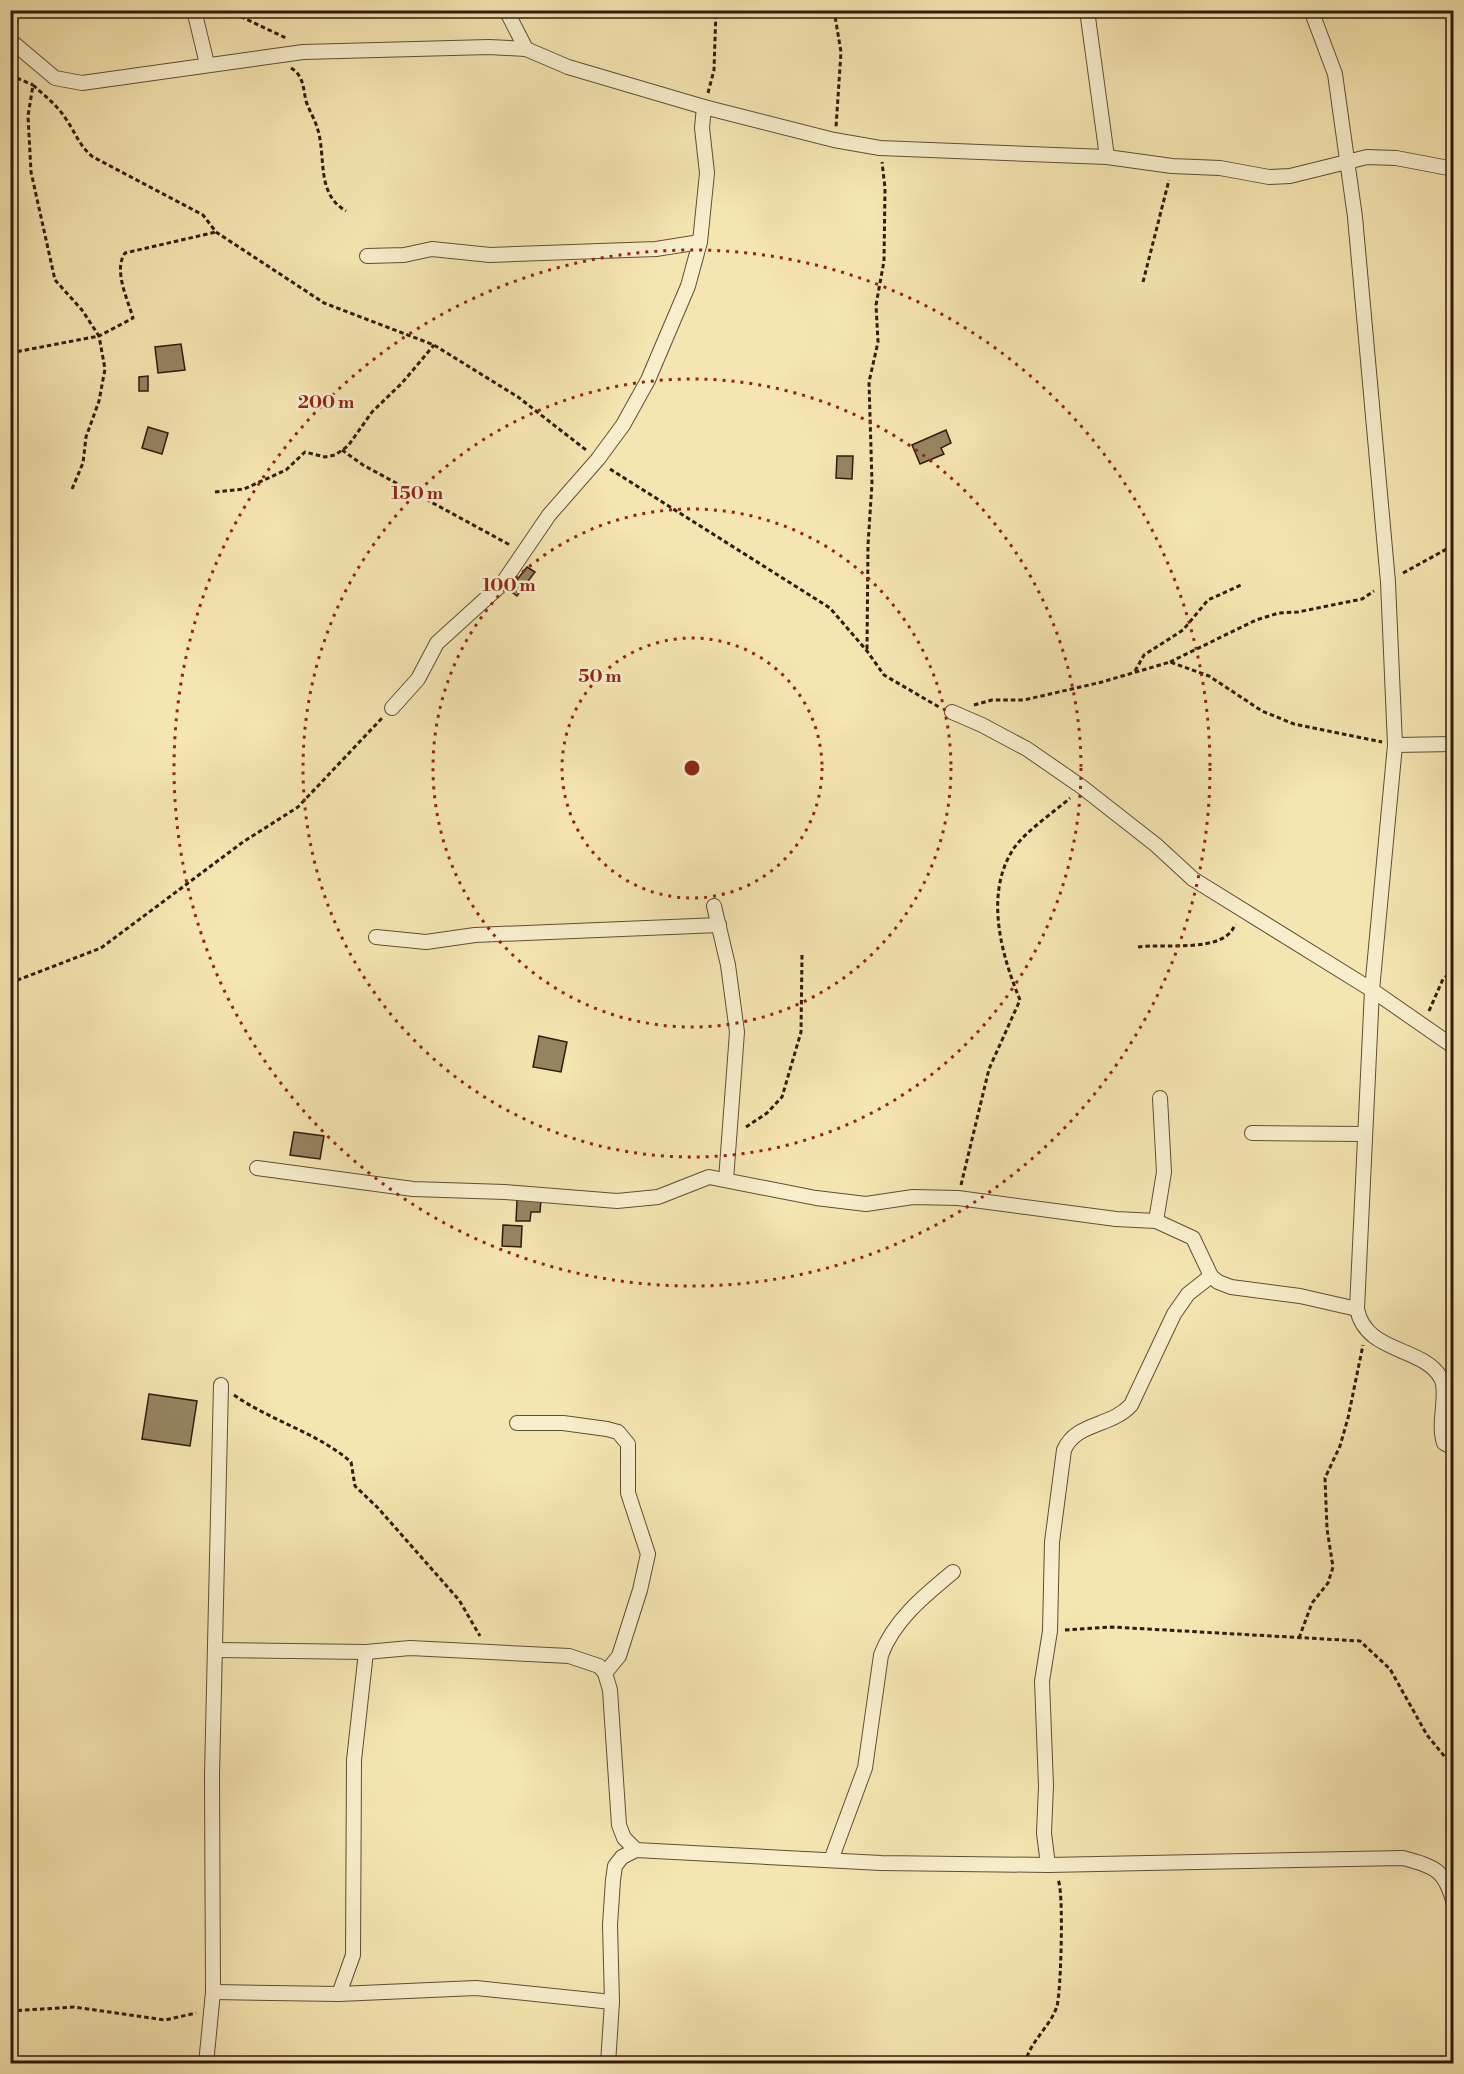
<svg xmlns="http://www.w3.org/2000/svg" width="1464" height="2074" viewBox="0 0 1464 2074" font-family="'Libre Bodoni',serif">
<style>
.building{fill:#968461;stroke:#301a0b;stroke-width:1.5}
.lines{fill:none;stroke-linecap:round;stroke-linejoin:round}
.minor-casing{stroke:#614d34;stroke-width:16}
.path{stroke:#301a0b;stroke-width:3;stroke-dasharray:4.5 3;stroke-linecap:butt}
.minor{stroke:#f8eecc;stroke-width:14}
.ring{fill:none;stroke:#8f2418;stroke-width:3;stroke-dasharray:3 6}
.centre{fill:#8f2418;stroke:#f8eecc;stroke-width:3}
.ring-label{font-size:18px;text-anchor:middle;font-weight:bold;fill:#8f2418;stroke:#f8eecc;stroke-width:5;stroke-linejoin:round;paint-order:stroke}
</style>
<rect width="100%" height="100%" fill="#f5e5b0"/>
<filter id="stains"><feTurbulence type="fractalNoise" baseFrequency=".00333" numOctaves="4"/><feColorMatrix values="0 0 0 0 .2 0 0 0 0 .09 0 0 0 0 .02 0 0 0 .5 -.17"/></filter>
<radialGradient id="worn" r=".72"><stop offset=".6" stop-color="#630" stop-opacity="0"/><stop offset="1" stop-color="#630" stop-opacity=".3"/></radialGradient>
<g class="building">
<polygon points="181,344 185,370 158,373 155,347"/>
<polygon points="148,376 148,391 139,391 139,377"/>
<polygon points="148,427 168,433 162,454 142,448"/>
<polygon points="946,430 951,443 941,448 944,454 920,464 912,445"/>
<polygon points="837,456 853,456 852,479 836,478"/>
<polygon points="527,567 535,572 517,596 509,590"/>
<polygon points="539,1036 567,1042 561,1072 533,1067"/>
<polygon points="294,1132 324,1136 320,1159 290,1155"/>
<polygon points="517,1200 541,1200 540,1212 531,1212 530,1221 516,1221"/>
<polygon points="503,1225 522,1226 521,1247 502,1246"/>
<polygon points="149,1394 197,1401 190,1446 142,1439"/>
</g>
<g class="lines">
<g class="minor-casing">
<g id="minor">
<polyline points="194,10 207,64"/>
<polyline points="506,10 526,49"/>
<polyline points="1087,10 1107,157"/>
<path d="M1311 10 1335 74 1355 217 1388 582 1395 745 1372 990 1357 1309C1366 1354 1423 1346 1441 1378 1449 1393 1437 1422 1444 1443L1454 1448"/>
<polyline points="10,40 55,78 82,83 303,52 489,47 526,49 568,67 704,107 834,140 880,148 1107,157 1172,166 1220,168 1269,177 1290,176 1367,157 1396,158 1454,169"/>
<polyline points="367,256 404,255 432,249 490,255 656,249 700,242"/>
<polyline points="392,708 418,679 437,643 502,584 549,515 598,459 623,425 648,380 688,286 700,242 707,173 702,128 704,107"/>
<polyline points="952,712 982,725 1027,749 1082,787 1156,845 1193,879 1372,990 1454,1047"/>
<polyline points="1395,745 1454,744"/>
<polyline points="714,906 728,965 737,1032 726,1180"/>
<polyline points="376,937 426,942 475,935 719,925"/>
<polyline points="1252,1133 1363,1134"/>
<polyline points="257,1168 413,1189 505,1192 617,1201 658,1197 709,1177 816,1198 866,1204 913,1197 958,1198 1116,1219 1156,1221 1193,1238 1211,1276 1218,1282 1231,1287 1300,1296 1357,1309"/>
<polyline points="1156,1221 1164,1172 1160,1098"/>
<polyline points="517,1423 563,1423 607,1429 618,1432 628,1444 628,1493 648,1554 640,1590 619,1656 605,1673"/>
<polyline points="215,1650 366,1652 410,1648 569,1656 599,1666 605,1673 610,1690 619,1825 624,1838 636,1850"/>
<path d="M831 1860 865 1768 881 1655C894 1620 925 1595 953 1572"/>
<path d="M1048 1865 1044 1833 1046 1786 1042 1681 1050 1631 1052 1542 1064 1450C1076 1422 1111 1427 1131 1405L1174 1314 1188 1294 1211 1276"/>
<polyline points="213,1992 339,1994 476,1988 612,2002"/>
<polyline points="339,1994 353,1955 354,1760 366,1652"/>
<polyline points="206,2064 213,1992 212,1775 221,1385"/>
<path d="M608 2064 612 2002 610 1925 613 1880 615 1866 622 1857 636 1850 881 1863 1048 1865 1403 1858C1436 1867 1445 1870 1454 1904"/>
</g>
</g>
<g class="path">
<polyline points="227,10 288,39"/>
<polyline points="834,10 841,52 836,127"/>
<path d="M291 68C304 76 303 88 306 101 309 110 314 118 317 127 327 157 315 193 346 211"/>
<polyline points="10,75 33,85"/>
<path d="M33 85C45 96 57 105 66 119 75 132 80 147 93 157L203 215 216 232 324 303 434 345 518 397 586 450"/>
<polyline points="708,93 714,70 716,10"/>
<polyline points="1143,282 1169,180"/>
<polyline points="10,353 99,336 82,310 55,280 31,172 28,116 33,85"/>
<polyline points="342,450 363,465 510,545"/>
<polyline points="610,469 830,608 867,651 884,675 939,707"/>
<path d="M72 489 83 463 86 437 99 401 105 369 99 336 133 318C128 300 113 270 125 253L216 232"/>
<polyline points="215,492 244,489 286,470 305,452 325,457 335,455 348,446 372,412 402,383 434,345"/>
<polyline points="1403,573 1454,545"/>
<polyline points="867,649 868,545 872,483 869,382 878,342 876,305 884,261 885,188 882,162"/>
<polyline points="1170,662 1256,620 1279,613 1298,612 1362,599 1374,591"/>
<polyline points="1135,671 1144,655 1183,630 1208,600 1241,585"/>
<polyline points="974,705 992,700 1024,700 1102,682 1170,662 1209,676 1262,711 1294,724 1382,742"/>
<path d="M1138 947C1164 943 1226 954 1235 924"/>
<polyline points="10,983 101,948 243,842 298,807 383,717"/>
<polyline points="1429,1011 1443,979 1454,970"/>
<polyline points="746,1127 767,1113 782,1097 801,1032 802,955"/>
<path d="M961 1185 989 1069 1020 1000C1001 954 984 893 1014 848 1026 831 1054 812 1070 798"/>
<path d="M234 1395C271 1421 318 1433 351 1462L355 1486 378 1508 459 1600 480 1636"/>
<polyline points="1065,1630 1112,1627 1360,1641 1390,1669 1427,1735 1454,1768"/>
<polyline points="1299,1638 1312,1603 1328,1583 1333,1567 1327,1529 1325,1478 1340,1446 1348,1418 1363,1345"/>
<polyline points="10,2011 74,2007 165,2020 196,2013"/>
<path d="M1025 2064C1029 2042 1051 2026 1057 2006 1061 1992 1064 1889 1058 1880"/>
</g>
<use href="#minor" class="minor"/>
</g>
<g class="ring">
<circle cx="692" cy="768" r="130"/>
<circle cx="692" cy="768" r="259"/>
<circle cx="692" cy="768" r="389"/>
<circle cx="692" cy="768" r="518"/>
</g>
<circle cx="692" cy="768" r="9" class="centre"/>
<g class="ring-label">
<text x="326" y="408">200 m</text>
<text x="417" y="499">150 m</text>
<text x="509" y="591">100 m</text>
<text x="600" y="682">50 m</text>
</g>
<rect width="1464" height="2074" fill="none" stroke="#f5e5b0" stroke-width="36"/>
<rect x="12" y="12" width="1440" height="2050" fill="none" stroke="#301a0b" stroke-width="3"/>
<rect x="18" y="18" width="1428" height="2038" fill="none" stroke="#301a0b" stroke-width="1.5"/>
<rect width="100%" height="100%" filter="url(#stains)"/>
<rect width="100%" height="100%" fill="url(#worn)"/>
</svg>
